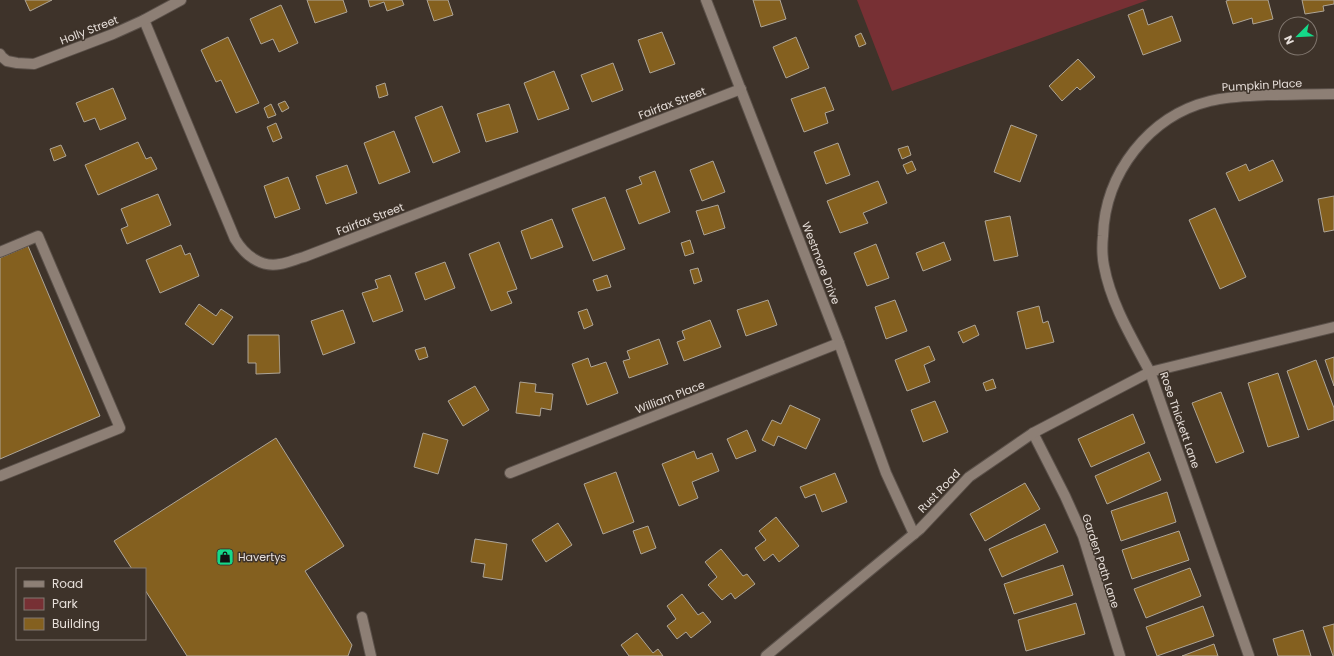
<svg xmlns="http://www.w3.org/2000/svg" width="1334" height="656" viewBox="0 0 1334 656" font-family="Poppins,sans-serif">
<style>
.green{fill:#773034}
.building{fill:#84601f;stroke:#aea597}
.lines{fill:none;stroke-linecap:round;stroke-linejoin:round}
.minor-casing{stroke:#5b514a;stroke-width:12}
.minor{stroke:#8d7f75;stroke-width:10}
.labels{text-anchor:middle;stroke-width:3;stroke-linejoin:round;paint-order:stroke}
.street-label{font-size:11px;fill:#e7dfda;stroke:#3e332a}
.poi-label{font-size:11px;fill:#e7dfda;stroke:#3e332a;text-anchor:start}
</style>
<rect width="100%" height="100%" fill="#3e332a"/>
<polygon class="green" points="857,0 1148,0 892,91"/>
<g class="building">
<polygon points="25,0 52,0 30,11"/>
<polygon points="307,0 343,0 347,12 315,23"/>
<polygon points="368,0 402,0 404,5 387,11 384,2 370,7"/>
<polygon points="427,0 448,0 453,15 434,21"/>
<polygon points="753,0 780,0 786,19 761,27"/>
<polygon points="1230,0 1268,0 1273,19 1253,24 1252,18 1233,24 1226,1"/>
<polygon points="1302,0 1334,0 1334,4 1323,6 1324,11 1305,14"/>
<polygon points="281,5 298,43 279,52 273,39 261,44 250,19"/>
<polygon points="1143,9 1148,25 1172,16 1181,41 1143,55 1128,15"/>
<polygon points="662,32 675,64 650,73 638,40"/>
<polygon points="861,33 866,44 859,47 855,36"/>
<polygon points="228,37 259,103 236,113 221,80 216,82 201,50"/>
<polygon points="796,37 809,68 786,78 773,47"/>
<polygon points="1078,59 1095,77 1080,90 1077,87 1062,101 1049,86"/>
<polygon points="613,63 623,90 592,102 581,75"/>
<polygon points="554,71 569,109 538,120 524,83"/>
<polygon points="385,83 388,95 379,98 376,86"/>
<polygon points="825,87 834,110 825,113 828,123 804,132 791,99"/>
<polygon points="113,88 126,119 100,130 95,118 84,122 76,103"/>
<polygon points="285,101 289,108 282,112 278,104"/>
<polygon points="271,104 276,115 268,118 264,108"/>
<polygon points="509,104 518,132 486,142 477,114"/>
<polygon points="442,106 460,152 433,163 415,117"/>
<polygon points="276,123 282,138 273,142 267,127"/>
<polygon points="1011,125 1037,135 1020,182 994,172"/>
<polygon points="394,131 410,172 379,184 364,143"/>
<polygon points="138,142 146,159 151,157 157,169 98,195 85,165"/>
<polygon points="838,143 850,175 826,184 814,152"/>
<polygon points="61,145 66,156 54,161 50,149"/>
<polygon points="908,146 911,155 902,159 898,149"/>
<polygon points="1273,160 1283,181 1239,201 1226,173 1246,164 1249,171"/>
<polygon points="713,161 725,192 702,201 690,170"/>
<polygon points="912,161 916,170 907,174 903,165"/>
<polygon points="347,165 357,193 326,204 316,176"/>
<polygon points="655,171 670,212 639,224 626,190 642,184 639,177"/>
<polygon points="288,177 300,209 275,218 264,186"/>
<polygon points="878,181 887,203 863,213 868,223 840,233 827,201"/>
<polygon points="158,194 171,225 127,244 121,229 128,226 121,209"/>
<polygon points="1334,196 1334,230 1324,232 1318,199"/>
<polygon points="605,197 625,249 593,261 572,209"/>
<polygon points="718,205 725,228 704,235 696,211"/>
<polygon points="1215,208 1246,277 1220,289 1189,220"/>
<polygon points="1010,216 1018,256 994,261 985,221"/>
<polygon points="552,219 563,247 531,259 521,231"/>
<polygon points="690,240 694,253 685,256 681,243"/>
<polygon points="499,242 517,289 507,292 512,303 491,311 469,254"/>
<polygon points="944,242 951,260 923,271 916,253"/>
<polygon points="876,244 889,278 867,286 854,253"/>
<polygon points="181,245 185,255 190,253 199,276 160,293 146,260"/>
<polygon points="28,246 100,416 0,459 0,258"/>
<polygon points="445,262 455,288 425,300 415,273"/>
<polygon points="698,268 702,281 694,284 690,270"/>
<polygon points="390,275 403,311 373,322 362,293 378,288 375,280"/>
<polygon points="607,275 611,287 597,291 593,280"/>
<polygon points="768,300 777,325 746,336 737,310"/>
<polygon points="895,300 907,331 886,339 875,307"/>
<polygon points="199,304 216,316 221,309 233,317 213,345 185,324"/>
<polygon points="1039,306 1043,323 1048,321 1054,342 1026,349 1017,312"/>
<polygon points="587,309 593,325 584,329 578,312"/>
<polygon points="343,310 355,343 323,355 311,321"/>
<polygon points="710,320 721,347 684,361 677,342 685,339 682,331"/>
<polygon points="975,325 979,335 963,343 958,332"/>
<polygon points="248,335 279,335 280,373 256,374 256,363 248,363"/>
<polygon points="659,339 668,364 629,378 623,361 630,359 627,351"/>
<polygon points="929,346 935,360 924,365 930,382 907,391 895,360"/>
<polygon points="425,347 428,357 419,360 415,350"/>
<polygon points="1334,357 1334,386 1325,360"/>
<polygon points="588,358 591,367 606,362 618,393 587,405 572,364"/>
<polygon points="1316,360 1334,408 1334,420 1308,430 1287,371"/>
<polygon points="1278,373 1299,437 1268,447 1248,383"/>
<polygon points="993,379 996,388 986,391 983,383"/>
<polygon points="520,382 536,384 535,392 553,394 551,410 541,408 540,416 516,413"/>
<polygon points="475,386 489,410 463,426 448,401"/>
<polygon points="1221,392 1244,452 1216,463 1192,403"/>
<polygon points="935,401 948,432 923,442 911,410"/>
<polygon points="790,405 820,419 806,449 778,436 774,446 762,440 772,420 781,424"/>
<polygon points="1133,414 1145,443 1091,467 1078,439"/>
<polygon points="747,430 756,451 736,459 727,439"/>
<polygon points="423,433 448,440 438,474 414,467"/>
<polygon points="276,438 344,546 305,571 352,645 348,656 187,656 145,590 145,569 132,569 114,541"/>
<polygon points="694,451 697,459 712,453 719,471 692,482 698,498 679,506 662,464"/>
<polygon points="1149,452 1161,480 1107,504 1095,476"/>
<polygon points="616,472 634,522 603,534 584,484"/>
<polygon points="835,473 847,502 822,512 815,494 805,498 800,487"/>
<polygon points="1025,483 1040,509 985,541 970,514"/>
<polygon points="1167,492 1176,522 1121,541 1111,511"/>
<polygon points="776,517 799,546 779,562 773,554 764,561 755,548 766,540 759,531"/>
<polygon points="558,523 572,545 546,562 532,540"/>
<polygon points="1045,524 1058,552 1002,577 989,549"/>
<polygon points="648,526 656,548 641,554 633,531"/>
<polygon points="1179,531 1189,560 1132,579 1122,550"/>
<polygon points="475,539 507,544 502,580 483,577 485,564 471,562"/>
<polygon points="721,549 743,576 747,574 755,584 735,599 731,593 722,600 708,585 717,577 705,562"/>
<polygon points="1063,565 1073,595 1014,614 1004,584"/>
<polygon points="1190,568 1201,596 1146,618 1134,589"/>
<polygon points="682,594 698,615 703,612 711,622 691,638 686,632 677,639 667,626 676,619 667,606"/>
<polygon points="1076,603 1085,634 1026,651 1018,620"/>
<polygon points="1203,606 1214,636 1157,656 1146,627"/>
<polygon points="1334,624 1334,656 1333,656 1323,627"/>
<polygon points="1303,630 1311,656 1278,656 1273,639"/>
<polygon points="637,633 653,653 658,649 663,656 629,656 621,645"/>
<polygon points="1214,644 1218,656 1182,656"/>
</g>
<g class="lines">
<g class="minor-casing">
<g id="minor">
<polyline points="706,0 839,343 886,473 914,534"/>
<path d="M144 20 235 239C244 254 260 268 280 264 288 263 296 259 304 257L741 89"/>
<polyline points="0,54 2,57 7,61 17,63 34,64 113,34 144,20 181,0"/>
<polyline points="0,252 38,236 120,428 0,476"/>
<polyline points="1033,433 1065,496 1083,536 1120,656"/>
<polyline points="510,473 839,343"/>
<polyline points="362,617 371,656"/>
<polyline points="766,656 920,529 969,477 1033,433 1150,372 1334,327"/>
<path d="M1249 656 1150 372C1132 338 1111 304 1104 266 1102 256 1102 246 1103 236 1105 173 1149 116 1210 101 1229 96 1248 96 1267 95 1289 95 1312 94 1334 94"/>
</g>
</g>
<use href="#minor" class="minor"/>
</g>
<defs>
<g id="shop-square" transform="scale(0.9)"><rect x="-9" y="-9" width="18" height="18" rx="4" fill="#15d989" stroke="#3e332a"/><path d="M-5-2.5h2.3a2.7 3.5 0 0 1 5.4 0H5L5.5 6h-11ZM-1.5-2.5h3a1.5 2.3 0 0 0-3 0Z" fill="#111"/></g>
</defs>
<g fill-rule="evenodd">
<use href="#shop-square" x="225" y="557"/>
</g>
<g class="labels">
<g class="street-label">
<text transform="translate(89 30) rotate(-21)" y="4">Holly Street</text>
<text transform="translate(1262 85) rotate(-3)" y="4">Pumpkin Place</text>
<text transform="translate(672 103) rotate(-21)" y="4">Fairfax Street</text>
<text transform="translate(370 219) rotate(-21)" y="4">Fairfax Street</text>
<text transform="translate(821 263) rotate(69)" y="4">Westmore Drive</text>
<text transform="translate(670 397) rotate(-21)" y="4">William Place</text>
<text transform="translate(1180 420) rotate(71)" y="4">Rose Thickett Lane</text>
<text transform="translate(939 491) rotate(-46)" y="4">Rust Road</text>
<text transform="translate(1101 561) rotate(72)" y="4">Garden Path Lane</text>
</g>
<g class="poi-label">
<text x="238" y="561">Havertys</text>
</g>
</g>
<rect x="16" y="568" width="130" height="72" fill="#3e332a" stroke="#827870"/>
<rect x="24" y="581" width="20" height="6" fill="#8d7f75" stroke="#827870"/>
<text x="52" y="588" font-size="12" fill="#e7dfda">Road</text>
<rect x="24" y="598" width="20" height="12" fill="#773034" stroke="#827870"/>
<text x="52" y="608" font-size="12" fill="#e7dfda">Park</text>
<rect x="24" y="618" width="20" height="12" fill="#84601f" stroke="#827870"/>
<text x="52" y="628" font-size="12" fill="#e7dfda">Building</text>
<g transform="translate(1298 36) rotate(246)"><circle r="19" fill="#3e332a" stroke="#827870"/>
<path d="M0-3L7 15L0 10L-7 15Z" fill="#15d989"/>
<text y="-6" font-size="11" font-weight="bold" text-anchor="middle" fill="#e7dfda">N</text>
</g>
</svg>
